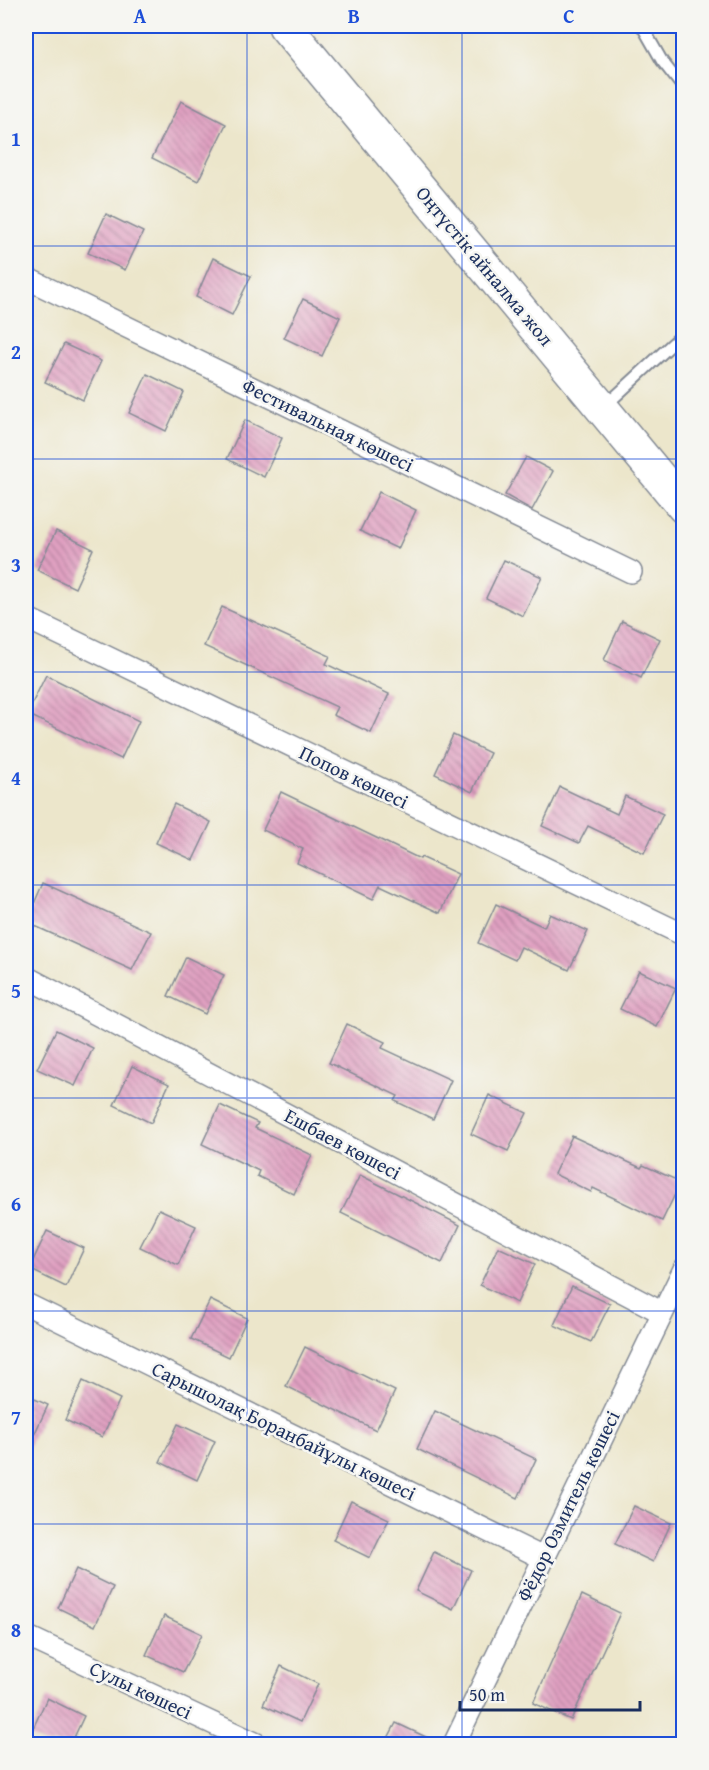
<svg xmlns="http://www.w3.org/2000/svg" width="709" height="1770" viewBox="0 0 709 1770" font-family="'Gentium Book Plus',serif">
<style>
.building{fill:url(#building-back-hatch)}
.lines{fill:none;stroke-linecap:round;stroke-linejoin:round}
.lane-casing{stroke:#848a94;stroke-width:14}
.street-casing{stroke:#848a94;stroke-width:24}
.highway-casing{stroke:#848a94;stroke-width:36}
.lane{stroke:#fff;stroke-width:10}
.street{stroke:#fff;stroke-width:21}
.highway{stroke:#fff;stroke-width:33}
.grid{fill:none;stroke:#1d4ed8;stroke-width:1.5;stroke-opacity:0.55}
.labels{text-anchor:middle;stroke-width:5;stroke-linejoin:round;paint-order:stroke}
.street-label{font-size:20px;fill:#1b2f5e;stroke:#f6f6f2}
.neatline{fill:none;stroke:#1d4ed8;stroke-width:2}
.grid-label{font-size:20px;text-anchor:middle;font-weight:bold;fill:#1d4ed8}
</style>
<defs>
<pattern id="building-back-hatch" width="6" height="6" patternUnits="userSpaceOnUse" patternTransform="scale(1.5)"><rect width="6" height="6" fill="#e0a0c1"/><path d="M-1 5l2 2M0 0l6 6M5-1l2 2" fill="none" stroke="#b583a0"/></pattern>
</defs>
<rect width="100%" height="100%" fill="#f6f6f2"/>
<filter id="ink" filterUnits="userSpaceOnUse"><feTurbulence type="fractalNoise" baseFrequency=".0167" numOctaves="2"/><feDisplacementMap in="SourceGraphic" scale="12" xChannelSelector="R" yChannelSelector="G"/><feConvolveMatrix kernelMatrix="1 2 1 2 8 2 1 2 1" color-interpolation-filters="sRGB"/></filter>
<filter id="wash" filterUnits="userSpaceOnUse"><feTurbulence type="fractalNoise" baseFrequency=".008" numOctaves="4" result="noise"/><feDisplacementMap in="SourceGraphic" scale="24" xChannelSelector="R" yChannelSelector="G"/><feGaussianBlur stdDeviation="1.35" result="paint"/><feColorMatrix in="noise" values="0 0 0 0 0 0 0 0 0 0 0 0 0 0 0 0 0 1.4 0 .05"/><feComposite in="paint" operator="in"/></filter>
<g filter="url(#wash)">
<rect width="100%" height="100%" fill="#ece6cb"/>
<g id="blocks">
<g class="building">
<polygon points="181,101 226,124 198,181 152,158"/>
<polygon points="106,214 143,232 125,270 88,253"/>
<polygon points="213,258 251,276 232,315 196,297"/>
<polygon points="303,299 340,317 322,356 284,338"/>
<polygon points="64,344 101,361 83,400 45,382"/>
<polygon points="147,374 184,392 166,431 129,413"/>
<polygon points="245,420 282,438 264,477 227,459"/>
<polygon points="526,457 553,471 532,510 505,495"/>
<polygon points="379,492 416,510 398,549 360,531"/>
<polygon points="56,531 93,549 75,588 37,570"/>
<polygon points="504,560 542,577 523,616 486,598"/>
<polygon points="222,607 330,656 326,664 389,694 371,733 333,715 337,707 204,646"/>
<polygon points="622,621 660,639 641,678 604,660"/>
<polygon points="46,675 139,721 121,759 27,714"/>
<polygon points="453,735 490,753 472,792 435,774"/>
<polygon points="560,787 617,814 625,796 663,814 644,853 588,826 579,843 542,826"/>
<polygon points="281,792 420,859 421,857 458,874 440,913 380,885 373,899 297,863 303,849 263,830"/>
<polygon points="174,804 211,822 193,860 156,843"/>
<polygon points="43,883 151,932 132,970 26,922"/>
<polygon points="496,904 544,927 550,914 588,931 569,970 521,947 515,960 478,943"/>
<polygon points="186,957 224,975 205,1014 168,996"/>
<polygon points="639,971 676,988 657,1027 620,1009"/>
<polygon points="347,1024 385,1042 382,1048 451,1080 433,1119 395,1101 398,1096 329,1063"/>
<polygon points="56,1030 93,1048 75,1086 37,1069"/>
<polygon points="132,1066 169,1084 151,1123 114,1105"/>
<polygon points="489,1095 527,1113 508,1151 471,1134"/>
<polygon points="220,1105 258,1123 255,1128 312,1155 294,1194 257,1176 259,1171 202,1144"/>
<polygon points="572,1136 641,1168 643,1165 681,1182 662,1221 593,1188 591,1192 554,1174"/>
<polygon points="360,1175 460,1225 442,1263 341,1213"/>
<polygon points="159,1209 196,1226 178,1265 140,1247"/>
<polygon points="47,1231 84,1248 66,1287 29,1269"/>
<polygon points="498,1247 535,1264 517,1303 480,1285"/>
<polygon points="572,1286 610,1304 591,1342 554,1325"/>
<polygon points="210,1300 247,1318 229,1357 191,1339"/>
<polygon points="305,1347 395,1391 376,1430 286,1386"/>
<polygon points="83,1381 120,1399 102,1437 65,1420"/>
<polygon points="26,1395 48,1405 26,1452"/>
<polygon points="435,1411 536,1459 518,1498 417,1449"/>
<polygon points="178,1424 215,1441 197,1480 160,1462"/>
<polygon points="351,1501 389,1519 370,1558 333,1540"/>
<polygon points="634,1506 671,1523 653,1562 615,1544"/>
<polygon points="434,1552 471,1570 453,1609 416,1591"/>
<polygon points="76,1569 113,1587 95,1626 58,1608"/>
<polygon points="582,1595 620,1613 571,1720 533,1703"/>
<polygon points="164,1616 202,1634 183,1672 146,1655"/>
<polygon points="281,1666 318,1684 300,1722 263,1705"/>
<polygon points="47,1698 84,1716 71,1744 45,1744 29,1737"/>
<polygon points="396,1723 441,1744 385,1744"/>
</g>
</g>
</g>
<g filter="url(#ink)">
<use href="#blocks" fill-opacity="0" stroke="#848a94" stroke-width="1.5"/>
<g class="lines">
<g class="lane-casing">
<g id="lane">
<polyline points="642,26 662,61 684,89"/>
<polyline points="605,406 684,333"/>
</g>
</g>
<g class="street-casing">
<g id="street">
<polyline points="26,278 631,572"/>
<polyline points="26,618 684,935"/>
<polyline points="26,977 661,1312"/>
<polyline points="26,1304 543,1558"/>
<polyline points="26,1636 257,1744"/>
<polyline points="454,1744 684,1269"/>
</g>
</g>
<g class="highway-casing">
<polyline id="highway" points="285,26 684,507"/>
</g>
<use href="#lane" class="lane"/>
<use href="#street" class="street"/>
<use href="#highway" class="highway"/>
</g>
</g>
<path class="grid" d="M247 26V1744M462 26V1744M26 246H684M26 459H684M26 672H684M26 885H684M26 1098H684M26 1311H684M26 1524H684"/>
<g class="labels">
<g class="street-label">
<text transform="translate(485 266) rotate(50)" y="7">Оңтүстік айналма жол</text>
<text transform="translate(328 425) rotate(26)" y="7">Фестивальная көшесі</text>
<text transform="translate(354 777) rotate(26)" y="7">Попов көшесі</text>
<text transform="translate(343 1144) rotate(28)" y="7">Ешбаев көшесі</text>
<text transform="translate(284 1431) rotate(26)" y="7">Сарышолақ Боранбайұлы көшесі</text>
<text transform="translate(568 1506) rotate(-64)" y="7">Фёдор Озмитель көшесі</text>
<text transform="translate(141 1690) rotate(25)" y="7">Сулы көшесі</text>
</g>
</g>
<rect width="709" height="1770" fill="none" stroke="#f6f6f2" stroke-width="66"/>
<path d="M460 1701v9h180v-9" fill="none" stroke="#1b2f5e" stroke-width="3"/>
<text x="469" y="1701" font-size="18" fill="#1b2f5e" stroke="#f6f6f2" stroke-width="4.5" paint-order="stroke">50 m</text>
<rect x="33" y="33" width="643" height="1704" class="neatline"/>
<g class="grid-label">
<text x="140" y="23">A</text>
<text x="354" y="23">B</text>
<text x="569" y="23">C</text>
<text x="16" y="146">1</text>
<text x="16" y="359">2</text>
<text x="16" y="572">3</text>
<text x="16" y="785">4</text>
<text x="16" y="998">5</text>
<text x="16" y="1211">6</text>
<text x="16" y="1424">7</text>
<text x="16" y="1637">8</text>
</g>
</svg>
